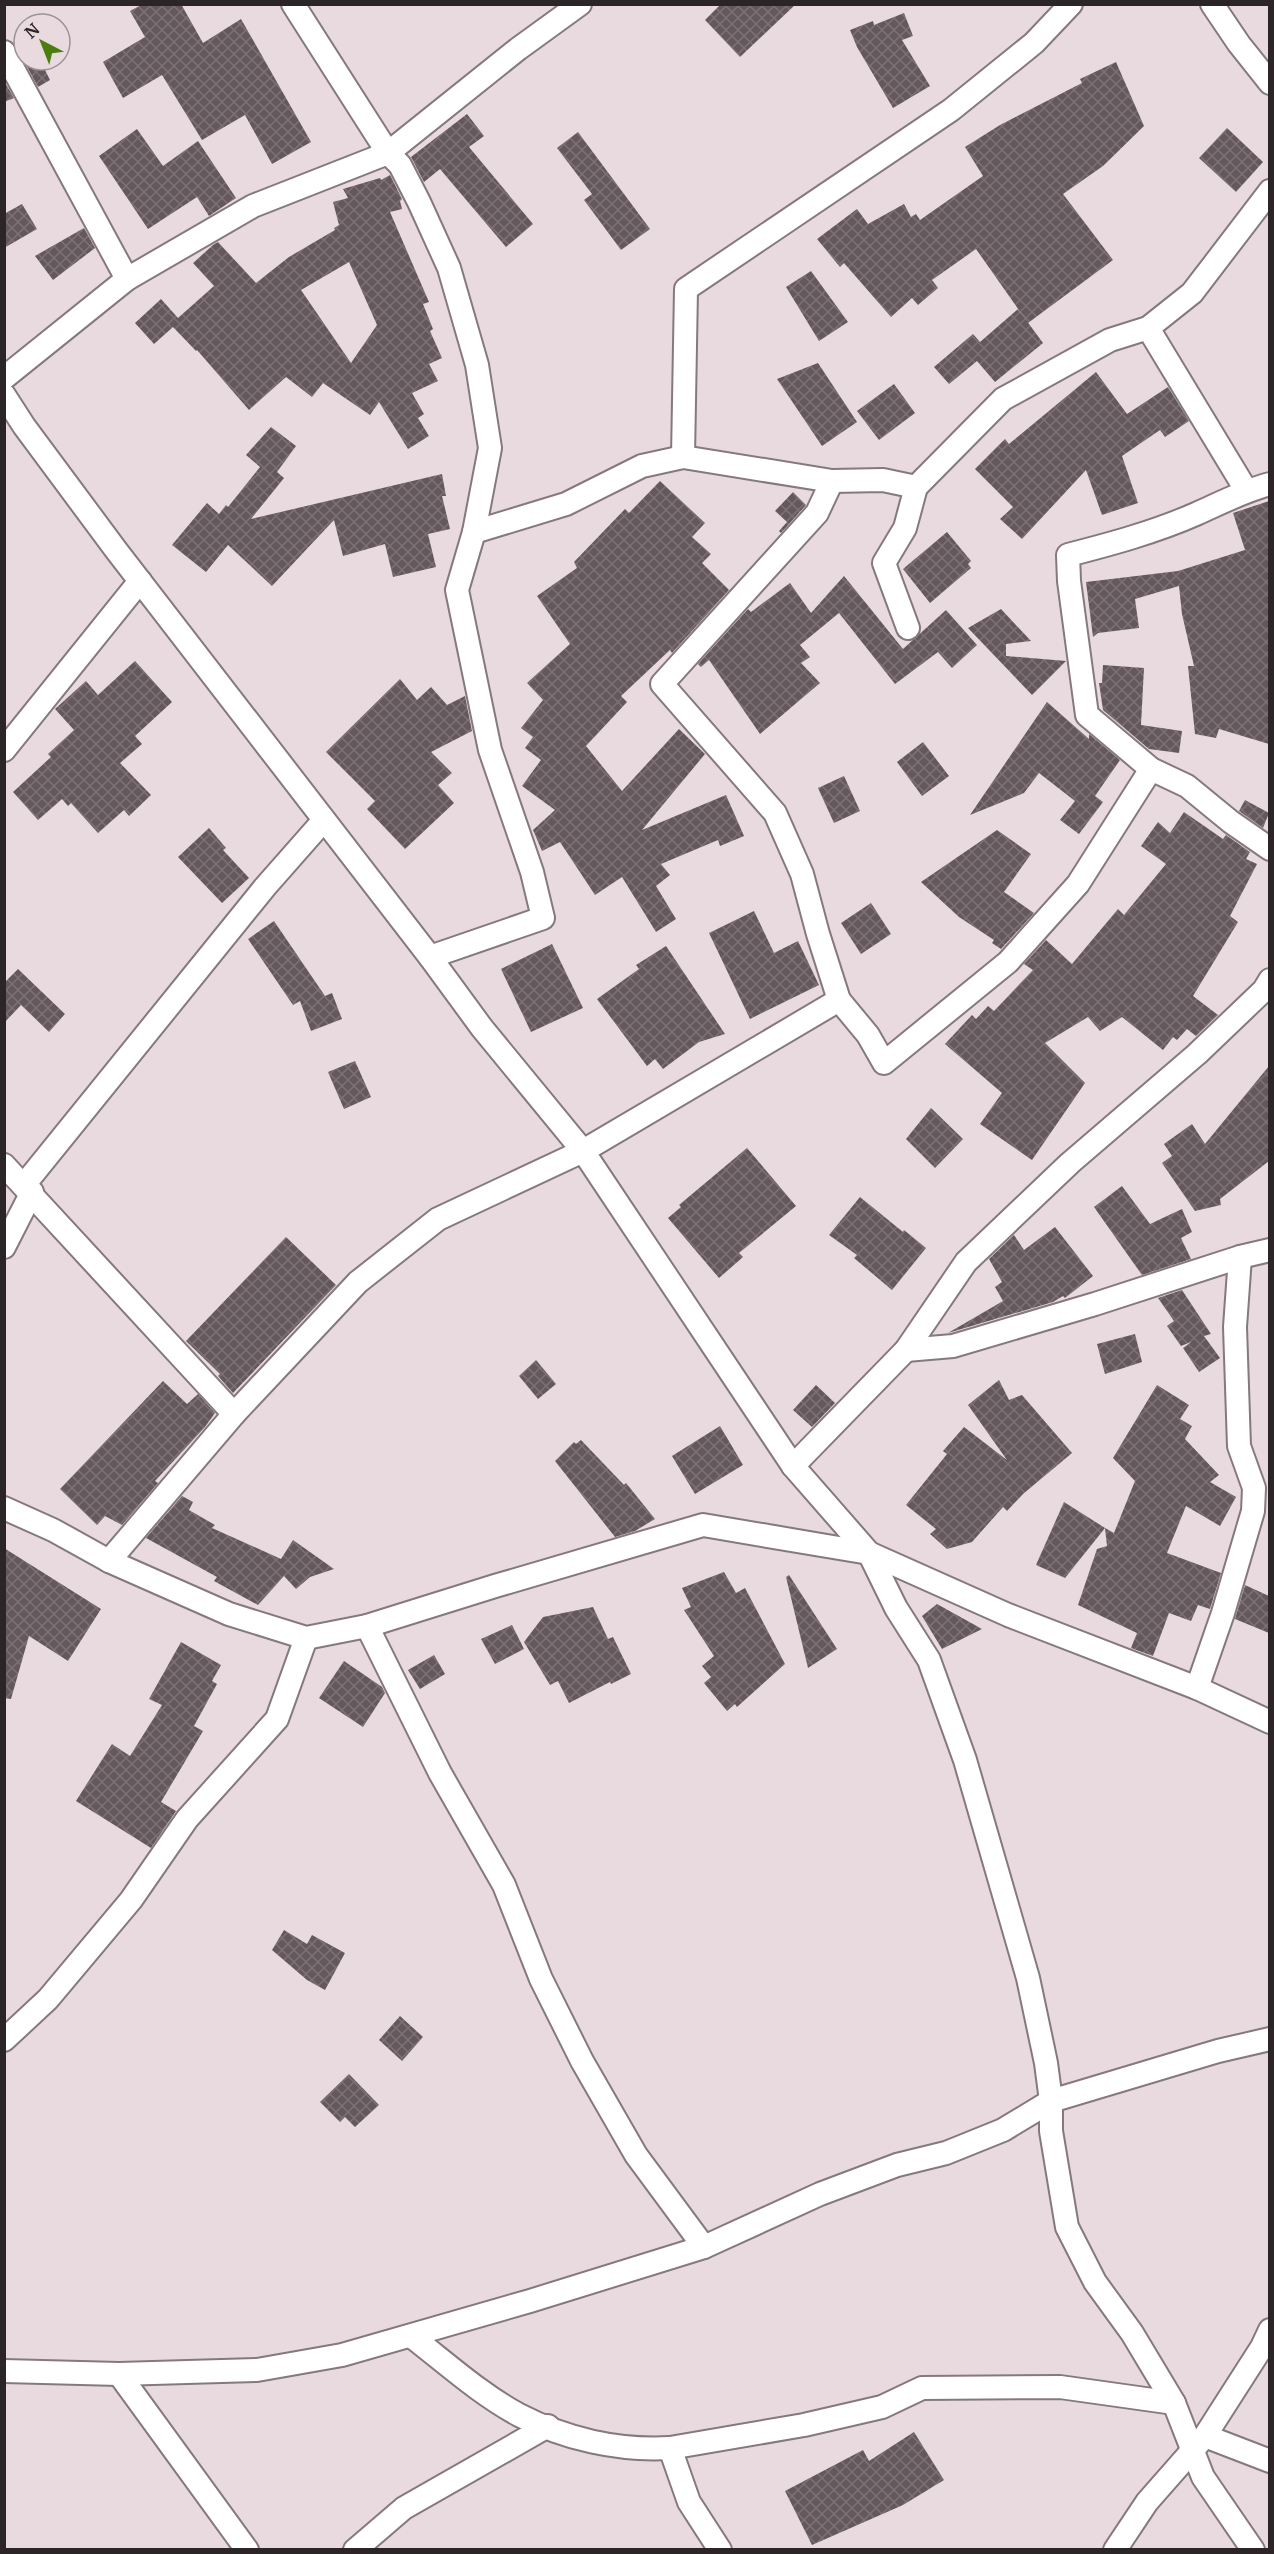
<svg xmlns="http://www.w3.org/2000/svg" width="1274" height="2554" viewBox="0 0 1274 2554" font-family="Merriweather,serif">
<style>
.building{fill:url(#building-cross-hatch);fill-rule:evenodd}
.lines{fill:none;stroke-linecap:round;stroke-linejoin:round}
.minor-casing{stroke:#85797d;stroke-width:26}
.minor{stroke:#fff;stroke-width:22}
</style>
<defs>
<pattern id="building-cross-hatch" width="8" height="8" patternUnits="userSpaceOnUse" patternTransform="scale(1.5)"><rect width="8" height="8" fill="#65585c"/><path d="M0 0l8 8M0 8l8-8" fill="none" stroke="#7c7274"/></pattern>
</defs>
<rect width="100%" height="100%" fill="#e9dadf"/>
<g class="building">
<polygon points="143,4 181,4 203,43 241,19 311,142 272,164 245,115 202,140 162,75 123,98 103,62 145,37 130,11"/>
<polygon points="721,4 796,4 740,57 705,20"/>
<polygon points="904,13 913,36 902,40 930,86 893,108 857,47 850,30 873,21 874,25"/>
<polygon points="40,60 50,80 38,87 24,61"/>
<polygon points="1116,62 1144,126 1103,166 1063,194 1113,260 1028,323 976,249 932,280 938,288 918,305 912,298 891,317 844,263 840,267 817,239 857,209 868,224 904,204 911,217 916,214 920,220 983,176 965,147 1000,125 1082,83 1080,79"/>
<polygon points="4,81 14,98 4,102"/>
<polygon points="467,114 484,136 469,147 533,224 506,247 440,169 424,182 411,157"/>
<polygon points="1227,128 1263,162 1236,192 1199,158"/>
<polygon points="137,129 163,166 198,141 236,198 209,216 197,197 148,229 99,156"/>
<polygon points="578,132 650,229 621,250 584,200 592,194 557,148"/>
<path d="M390 175 402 199 400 201 402 209 390 212 429 302 423 304 433 329 430 331 442 358 429 364 438 381 412 393 424 414 418 418 429 436 408 449 379 402 370 415 323 383 312 397 286 377 249 410 197 350 196 351 173 327 154 344 135 323 161 299 178 318 214 286 193 263 213 245 218 242 256 283 289 257 335 230 334 228 339 225 333 202 348 198 343 189 380 178 381 180ZM349 262 377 325 351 363 301 290Z"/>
<polygon points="22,204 37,229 4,248 4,214"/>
<polygon points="84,228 95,248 53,280 35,256"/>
<polygon points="811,271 848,322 819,341 786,287"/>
<polygon points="1018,309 1043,343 995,382 977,361 949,384 934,367 973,334 980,342"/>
<polygon points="818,363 857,422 822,446 777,379"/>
<polygon points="1096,372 1127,414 1168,387 1189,421 1165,437 1160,430 1122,456 1138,503 1102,515 1086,470 1022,539 1000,519 1013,507 975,469 1005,439 1009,444"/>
<polygon points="894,384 915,413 879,440 857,411"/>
<polygon points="271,427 296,446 277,472 284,478 251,519 442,474 446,496 442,496 450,529 428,534 436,567 393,577 385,544 343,556 334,520 272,586 228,545 206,572 172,545 207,503 219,514 226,505 228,507 260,467 246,455"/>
<polygon points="660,481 705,523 692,537 711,554 702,563 729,590 672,653 670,650 621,696 627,702 586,746 622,791 679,729 705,754 642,830 726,795 744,836 720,846 718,840 661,864 670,875 656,886 676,919 656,932 622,877 595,895 560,842 542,851 533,830 555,810 522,786 541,760 525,748 533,737 521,728 543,700 527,683 570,644 537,596 577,568 574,562 625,509 629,513"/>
<polygon points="793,492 806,505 781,533 779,531 787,522 775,511"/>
<polygon points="1269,501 1269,744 1219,729 1216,738 1195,734 1188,666 1194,666 1182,614 1179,586 1135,599 1139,628 1098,633 1093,637 1086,582 1178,571 1245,550 1233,513"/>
<polygon points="947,532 971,561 968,564 971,568 930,603 903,569"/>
<polygon points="844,576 903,649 946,610 977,645 952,668 938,652 895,684 839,613 800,645 810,657 801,663 820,683 760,734 709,660 701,667 698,664 748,609 751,612 790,583 811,613"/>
<polygon points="1001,609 1031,641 1006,644 1006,656 1066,661 1032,695 968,628"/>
<polygon points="135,661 172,702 135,736 142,744 120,763 151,795 129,816 124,810 98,833 71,803 68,806 62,799 38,820 13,792 51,757 48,754 74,730 55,709 86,681 98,695"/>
<polygon points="1103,665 1144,668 1141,725 1182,731 1179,753 1149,749 1103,710 1099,683 1102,683"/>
<polygon points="400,679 417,700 431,687 447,705 465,696 472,731 431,752 452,773 438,785 454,803 405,849 367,809 375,801 326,752"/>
<polygon points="1047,702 1089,739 1089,734 1120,760 1095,796 1103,802 1079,834 1060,820 1075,801 1039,773 1024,793 970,815"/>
<polygon points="923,742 949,776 922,796 897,762"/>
<polygon points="844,776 860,811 834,823 818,788"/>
<polygon points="1245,800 1269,813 1263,828 1239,811"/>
<polygon points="1184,812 1223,839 1226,835 1250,852 1246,859 1257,864 1230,916 1238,922 1193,996 1218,1015 1196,1036 1187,1029 1177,1040 1173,1037 1163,1050 1122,1017 1100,1031 1088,1017 1045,1043 1085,1083 1032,1160 980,1124 1002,1093 945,1044 972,1015 976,1019 988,1006 994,1011 1033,970 1024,964 1046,940 1072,964 1118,909 1124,915 1166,864 1141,846 1158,822 1170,833"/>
<polygon points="209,828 226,848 223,850 249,878 222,903 178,857"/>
<polygon points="997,830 1031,854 1004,892 1034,913 1001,949 992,943 994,940 959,917 921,882"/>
<polygon points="871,903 891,934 861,954 841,923"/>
<polygon points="754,911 774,953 798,941 819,985 750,1019 709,933"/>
<polygon points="274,921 325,996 332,993 342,1019 311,1031 300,1001 293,1005 248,939"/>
<polygon points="552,944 583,1008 531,1032 501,969"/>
<polygon points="666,946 725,1034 699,1042 663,1069 655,1059 647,1066 597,999 639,969 636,965"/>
<polygon points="18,969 65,1014 49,1032 21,1005 4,1023 4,983"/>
<polygon points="355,1061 371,1097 344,1109 328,1072"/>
<polygon points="1269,1066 1269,1161 1220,1199 1221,1205 1195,1211 1162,1163 1172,1156 1164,1144 1192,1124 1205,1144"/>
<polygon points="931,1108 963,1139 935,1168 906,1139"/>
<polygon points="747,1148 796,1206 739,1253 743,1257 719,1278 668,1218 681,1207 679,1205"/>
<polygon points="1122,1186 1150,1224 1182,1209 1192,1232 1181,1238 1191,1259 1142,1275 1094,1207"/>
<polygon points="860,1197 903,1232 904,1230 926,1248 892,1290 854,1258 857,1255 829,1235"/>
<polygon points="1055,1227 1093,1276 1065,1298 1063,1296 1053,1302 948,1333 1003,1301 995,1287 1002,1282 989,1259 1014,1235 1024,1250"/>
<polygon points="286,1237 336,1285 233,1393 218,1376 220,1374 186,1341"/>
<polygon points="1182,1290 1211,1334 1204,1336 1220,1358 1199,1372 1183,1348 1191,1342 1181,1346 1167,1326 1174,1321 1158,1298"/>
<polygon points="1135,1334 1142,1362 1105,1374 1097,1344"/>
<polygon points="536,1360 556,1384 538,1399 519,1376"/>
<polygon points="999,1380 1009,1400 1022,1395 1072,1453 1023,1494 1007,1511 1003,1507 972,1542 947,1549 930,1534 936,1529 906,1505 947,1454 943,1451 964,1427 1007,1460 968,1405"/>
<polygon points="163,1381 187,1404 198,1394 215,1413 205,1427 155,1481 158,1483 122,1525 105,1516 97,1525 60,1489"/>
<polygon points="816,1385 835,1403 812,1427 793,1410"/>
<polygon points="1157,1385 1189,1405 1180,1419 1192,1426 1185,1439 1219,1475 1210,1482 1236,1497 1220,1526 1186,1506 1167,1553 1221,1573 1210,1609 1198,1605 1191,1621 1169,1613 1153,1656 1131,1648 1137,1633 1078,1605 1097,1549 1107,1546 1105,1528 1114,1533 1135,1481 1113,1458"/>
<polygon points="720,1426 743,1465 695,1494 672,1456"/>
<polygon points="581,1440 624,1485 626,1483 655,1519 635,1531 615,1537 555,1461 574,1442 576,1444"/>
<polygon points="182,1496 193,1502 189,1510 215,1525 212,1528 281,1559 293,1540 334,1569 310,1577 296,1589 284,1576 258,1605 214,1581 217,1577 146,1538"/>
<polygon points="1064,1502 1105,1528 1065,1578 1036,1565"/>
<polygon points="4,1548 101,1609 68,1661 29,1636 11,1699 4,1698"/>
<polygon points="724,1572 736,1593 745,1588 785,1664 737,1707 735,1704 727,1711 704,1683 711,1677 702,1666 714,1656 684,1610 691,1607 682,1588"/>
<polygon points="789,1575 837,1649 808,1668 786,1577"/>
<polygon points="1245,1585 1269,1596 1269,1633 1235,1619"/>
<polygon points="937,1604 982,1629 942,1649 922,1616"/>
<polygon points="593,1607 608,1639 613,1637 631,1674 611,1684 610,1682 569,1703 558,1681 550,1685 524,1642 543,1617"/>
<polygon points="512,1625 524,1649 495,1664 481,1639"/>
<polygon points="181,1642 221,1665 212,1681 217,1684 194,1726 203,1731 161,1802 176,1811 151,1848 76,1801 112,1744 130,1756 162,1705 149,1699"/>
<polygon points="434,1655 445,1674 420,1689 408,1670"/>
<polygon points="344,1661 382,1687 385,1693 363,1727 319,1698"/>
<polygon points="284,1930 307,1944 312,1935 345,1953 325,1990 307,1980 272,1950"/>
<polygon points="400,2016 423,2037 402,2061 379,2040"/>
<polygon points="349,2074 379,2105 355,2127 345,2117 340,2122 320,2102"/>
<polygon points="914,2432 944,2480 903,2505 812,2545 785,2491 863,2450 869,2461"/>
</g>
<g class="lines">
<g class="minor-casing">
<g id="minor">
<polyline points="293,4 388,153 400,165 419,202 449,268 477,365 490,448 474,532 457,590 490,750 532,872 543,918 430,957"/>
<polyline points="1212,4 1239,44 1270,83"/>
<polyline points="4,52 127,279"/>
<polyline points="1148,328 1246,490"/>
<polyline points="4,378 127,279 253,206 388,153 518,49 580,4"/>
<polyline points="4,395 24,426 116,550 430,957 482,1028 583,1151 839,1000"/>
<polyline points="683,457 686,289 951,110 1034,43 1071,4"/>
<polyline points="832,481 817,513 662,684 775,813 802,874 818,934 839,1000 868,1035 884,1063 1008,962 1078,884 1151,769"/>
<path d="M1270 484C1243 491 1221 503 1196 514 1155 532 1111 544 1068 555L1069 581 1087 715 1151 769 1187 786 1231 822 1270 849"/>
<polyline points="474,532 566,504 642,466 683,457 832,481 883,480 916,487 1003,399 1110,340 1148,328 1192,293 1270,191"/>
<polyline points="908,628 884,563 905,528 916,487"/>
<polyline points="4,750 140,581"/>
<polyline points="4,1165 234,1414 358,1282 438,1219 583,1151 793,1466 869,1553 896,1608 929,1660 965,1760 1028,1978 1046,2063 1051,2101 1051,2131 1067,2227 1095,2282 1132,2333 1174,2403 1203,2477 1253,2550"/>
<polyline points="24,1185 265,887 324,820"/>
<polyline points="4,1247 32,1192"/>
<polyline points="906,1350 953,1346 1095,1304 1240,1257 1270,1250"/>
<polyline points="793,1466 906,1350 966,1262 1070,1163 1197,1054 1264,990 1270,980"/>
<polyline points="4,1508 53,1530 109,1561 229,1614 306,1638 367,1626 495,1586 703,1525 827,1546 869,1553 1008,1615 1197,1688 1270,1722"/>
<polyline points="109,1561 234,1414"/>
<polyline points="367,1626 440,1773 504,1885 541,1979 582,2061 636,2155 704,2247"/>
<polyline points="1197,1688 1223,1613 1253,1511 1254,1488 1239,1446 1235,1327 1240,1257"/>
<polyline points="4,2040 48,1999 131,1900 187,1819 277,1719 306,1638"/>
<path d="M411 2336C446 2363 480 2394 519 2415 565 2439 618 2451 670 2448L804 2425 882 2407 922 2388 1060 2387 1174 2403"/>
<polyline points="4,2371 119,2374 257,2370 342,2355 530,2301 704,2247 820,2194 897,2165 946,2153 1003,2130 1051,2101 1218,2051 1270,2039"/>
<polyline points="119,2374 247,2550"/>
<polyline points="1205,2436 1270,2461"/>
<polyline points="670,2448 689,2502 720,2550"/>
<polyline points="355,2550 404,2508 548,2426"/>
<polyline points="1115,2550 1147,2502 1205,2436 1262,2347 1270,2330"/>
</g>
</g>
<use href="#minor" class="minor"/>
</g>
<rect width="1274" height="2554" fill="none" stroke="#2b2527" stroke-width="12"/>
<g transform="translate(42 42) rotate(318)"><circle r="28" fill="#e9dadf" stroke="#9d9295" stroke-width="1.5"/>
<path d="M0-4.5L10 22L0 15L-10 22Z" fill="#4c7e0f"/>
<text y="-9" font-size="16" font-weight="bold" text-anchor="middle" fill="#2b2527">N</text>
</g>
</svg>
